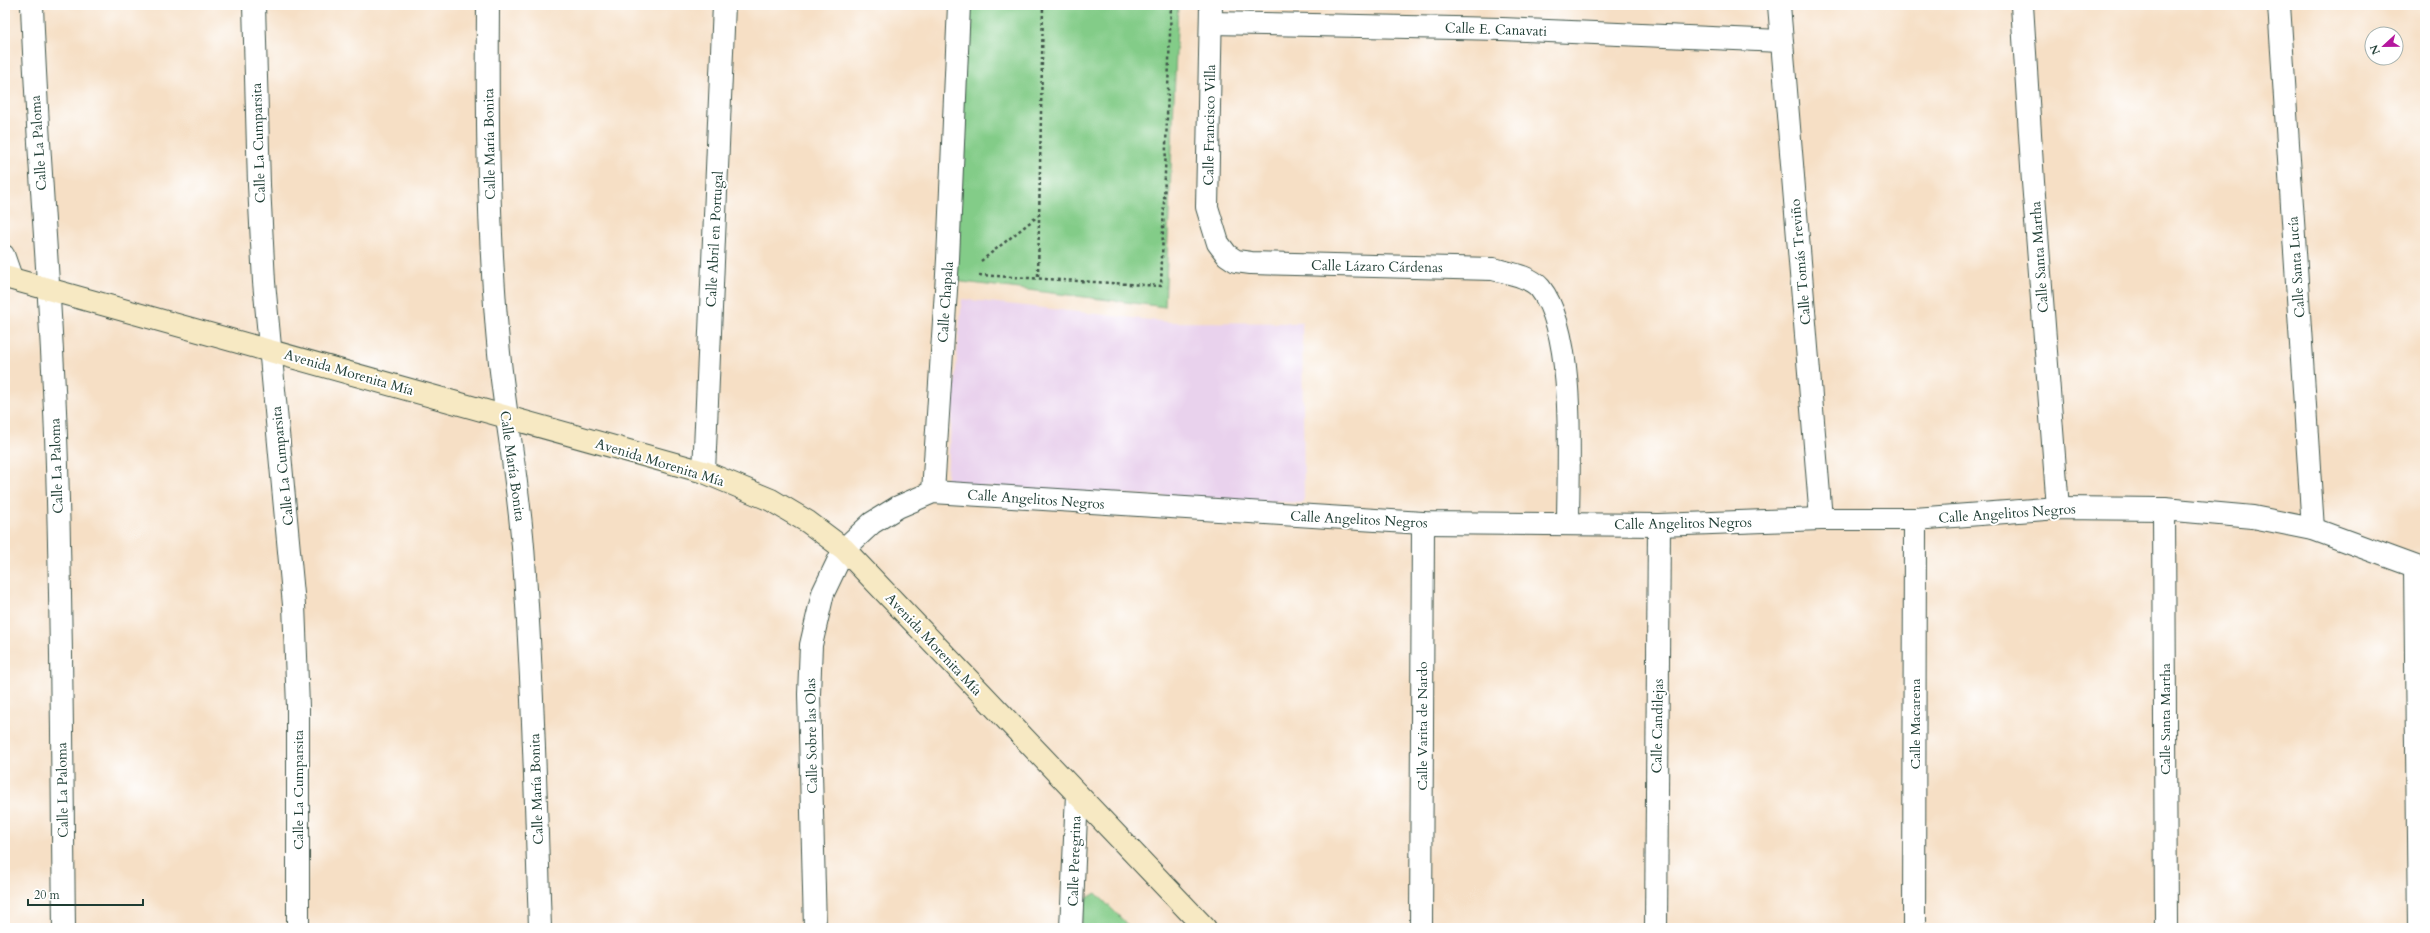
<svg xmlns="http://www.w3.org/2000/svg" width="2430" height="933" viewBox="0 0 2430 933" font-family="Cardo,serif">
<style>
.built{fill:#e9d2ed}
.green{fill:#83cc88;stroke:#51845e}
.lines{fill:none;stroke-linecap:round;stroke-linejoin:round}
.lane-casing{stroke:#3f554a;stroke-width:20}
.street-casing{stroke:#3f554a;stroke-width:24}
.secondary-casing{stroke:#3f554a;stroke-width:24}
.path{stroke:#3f554a;stroke-width:2.5;stroke-dasharray:3 3;stroke-linecap:butt}
.lane{stroke:#fff;stroke-width:18}
.street{stroke:#fff;stroke-width:22}
.secondary{stroke:#f7e9c3;stroke-width:22}
.labels{text-anchor:middle;stroke-width:4;stroke-linejoin:round;paint-order:stroke}
.street-label{font-size:14px;fill:#1f3d34;stroke:#fff}
</style>
<rect width="100%" height="100%" fill="#fff"/>
<filter id="ink" filterUnits="userSpaceOnUse"><feTurbulence type="fractalNoise" baseFrequency=".025" numOctaves="2"/><feDisplacementMap in="SourceGraphic" scale="8" xChannelSelector="R" yChannelSelector="G"/><feConvolveMatrix kernelMatrix="1 2 1 2 8 2 1 2 1" color-interpolation-filters="sRGB"/></filter>
<filter id="wash" filterUnits="userSpaceOnUse"><feTurbulence type="fractalNoise" baseFrequency=".012" numOctaves="4" result="noise"/><feDisplacementMap in="SourceGraphic" scale="16" xChannelSelector="R" yChannelSelector="G"/><feGaussianBlur stdDeviation="0.9" result="paint"/><feColorMatrix in="noise" values="0 0 0 0 0 0 0 0 0 0 0 0 0 0 0 0 0 1.4 0 .05"/><feComposite in="paint" operator="in"/></filter>
<g filter="url(#wash)">
<rect width="100%" height="100%" fill="#f6dfc5"/>
<polygon class="built" points="962,299 1168,322 1302,323 1304,503 946,485"/>
<g class="green">
<polygon points="964,5 1178,5 1165,307 955,281"/>
<polygon points="1096,893 1131,928 1081,928 1082,901"/>
</g>
</g>
<g filter="url(#ink)">
<g class="lines">
<g class="lane-casing">
<polyline id="lane" points="5,254 14,280"/>
</g>
<g class="street-casing">
<g id="street">
<path d="M32 5C37 149 51 292 56 436 62 600 62 764 64 928"/>
<polyline points="254,5 259,185 264,282 294,605 298,707 298,928"/>
<path d="M488 5C487 121 488 237 499 353 506 423 520 491 524 561 533 683 536 806 540 928"/>
<path d="M1211 5 1207 207 1218 243 1227 255 1236 261 1251 263 1493 269C1508 273 1530 276 1540 288 1577 334 1568 466 1568 524"/>
<polyline points="1779,5 1821,519"/>
<polyline points="2022,5 2033,182 2058,508"/>
<polyline points="2279,5 2313,529"/>
<polyline points="1211,23 1502,29 1781,41"/>
<polyline points="704,472 724,5"/>
<polyline points="933,492 948,259 959,5"/>
<polyline points="2164,509 2166,928"/>
<polyline points="2415,567 2419,928"/>
<polyline points="815,928 809,694 811,645 823,593 844,549 872,523 898,507 933,492 1423,523 1659,525 1821,519 1915,519 2058,508 2164,509 2253,517 2313,529 2425,570"/>
<polyline points="1071,928 1077,794"/>
<polyline points="1421,928 1423,523"/>
<polyline points="1656,928 1659,525"/>
<polyline points="1914,928 1915,519"/>
</g>
</g>
<g class="secondary-casing">
<polyline id="secondary" points="5,277 704,472 771,500 808,522 844,549 1205,928"/>
</g>
<g class="path">
<polyline points="981,261 1038,216"/>
<polyline points="979,275 1161,286 1171,5"/>
<polyline points="1038,276 1043,5"/>
</g>
<use href="#lane" class="lane"/>
<use href="#street" class="street"/>
<use href="#secondary" class="secondary"/>
</g>
</g>
<g class="labels">
<g class="street-label">
<text transform="translate(1496 29) rotate(2)" y="5">Calle E. Canavati</text>
<text transform="translate(1209 125) rotate(-89)" y="5">Calle Francisco Villa</text>
<text transform="translate(38 143) rotate(-94)" y="5">Calle La Paloma</text>
<text transform="translate(258 143) rotate(-92)" y="5">Calle La Cumparsita</text>
<text transform="translate(489 144) rotate(-91)" y="5">Calle María Bonita</text>
<text transform="translate(714 239) rotate(-87)" y="5">Calle Abril en Portugal</text>
<text transform="translate(2039 257) rotate(-94)" y="5">Calle Santa Martha</text>
<text transform="translate(1800 262) rotate(-95)" y="5">Calle Tomás Treviño</text>
<text transform="translate(1377 266) rotate(1)" y="5">Calle Lázaro Cárdenas</text>
<text transform="translate(2296 267) rotate(-94)" y="5">Calle Santa Lucía</text>
<text transform="translate(945 302) rotate(-86)" y="5">Calle Chapala</text>
<text transform="translate(349 372) rotate(16)" y="5">Avenida Morenita Mía</text>
<text transform="translate(660 462) rotate(17)" y="5">Avenida Morenita Mía</text>
<text transform="translate(56 466) rotate(-92)" y="5">Calle La Paloma</text>
<text transform="translate(282 466) rotate(-96)" y="5">Calle La Cumparsita</text>
<text transform="translate(513 466) rotate(82)" y="5">Calle María Bonita</text>
<text transform="translate(1036 499) rotate(4)" y="5">Calle Angelitos Negros</text>
<text transform="translate(2007 513) rotate(-4)" y="5">Calle Angelitos Negros</text>
<text transform="translate(1359 519) rotate(3)" y="5">Calle Angelitos Negros</text>
<text transform="translate(1683 523) rotate(-1)" y="5">Calle Angelitos Negros</text>
<text transform="translate(934 644) rotate(47)" y="5">Avenida Morenita Mía</text>
<text transform="translate(2165 719) rotate(-90)" y="5">Calle Santa Martha</text>
<text transform="translate(1915 724) rotate(-90)" y="5">Calle Macarena</text>
<text transform="translate(1422 726) rotate(-90)" y="5">Calle Varita de Nardo</text>
<text transform="translate(1657 726) rotate(-89)" y="5">Calle Candilejas</text>
<text transform="translate(811 736) rotate(-91)" y="5">Calle Sobre las Olas</text>
<text transform="translate(536 789) rotate(-92)" y="5">Calle María Bonita</text>
<text transform="translate(62 790) rotate(-91)" y="5">Calle La Paloma</text>
<text transform="translate(298 790) rotate(-90)" y="5">Calle La Cumparsita</text>
<text transform="translate(1074 861) rotate(-88)" y="5">Calle Peregrina</text>
</g>
</g>
<rect width="2430" height="933" fill="none" stroke="#fff" stroke-width="20"/>
<g transform="translate(2384 46) rotate(248)"><circle r="19" fill="#ffffff" stroke="#a5b1ae"/>
<path d="M0-3L7 15L0 10L-7 15Z" fill="#b5179e"/>
<text y="-6" font-size="11" font-weight="bold" text-anchor="middle" fill="#1f3d34">N</text>
</g>
<path d="M28 899v6h115v-6" fill="none" stroke="#1f3d34" stroke-width="2"/>
<text x="34" y="899" font-size="12" fill="#1f3d34" stroke="#ffffff" stroke-width="3" paint-order="stroke">20 m</text>
</svg>
